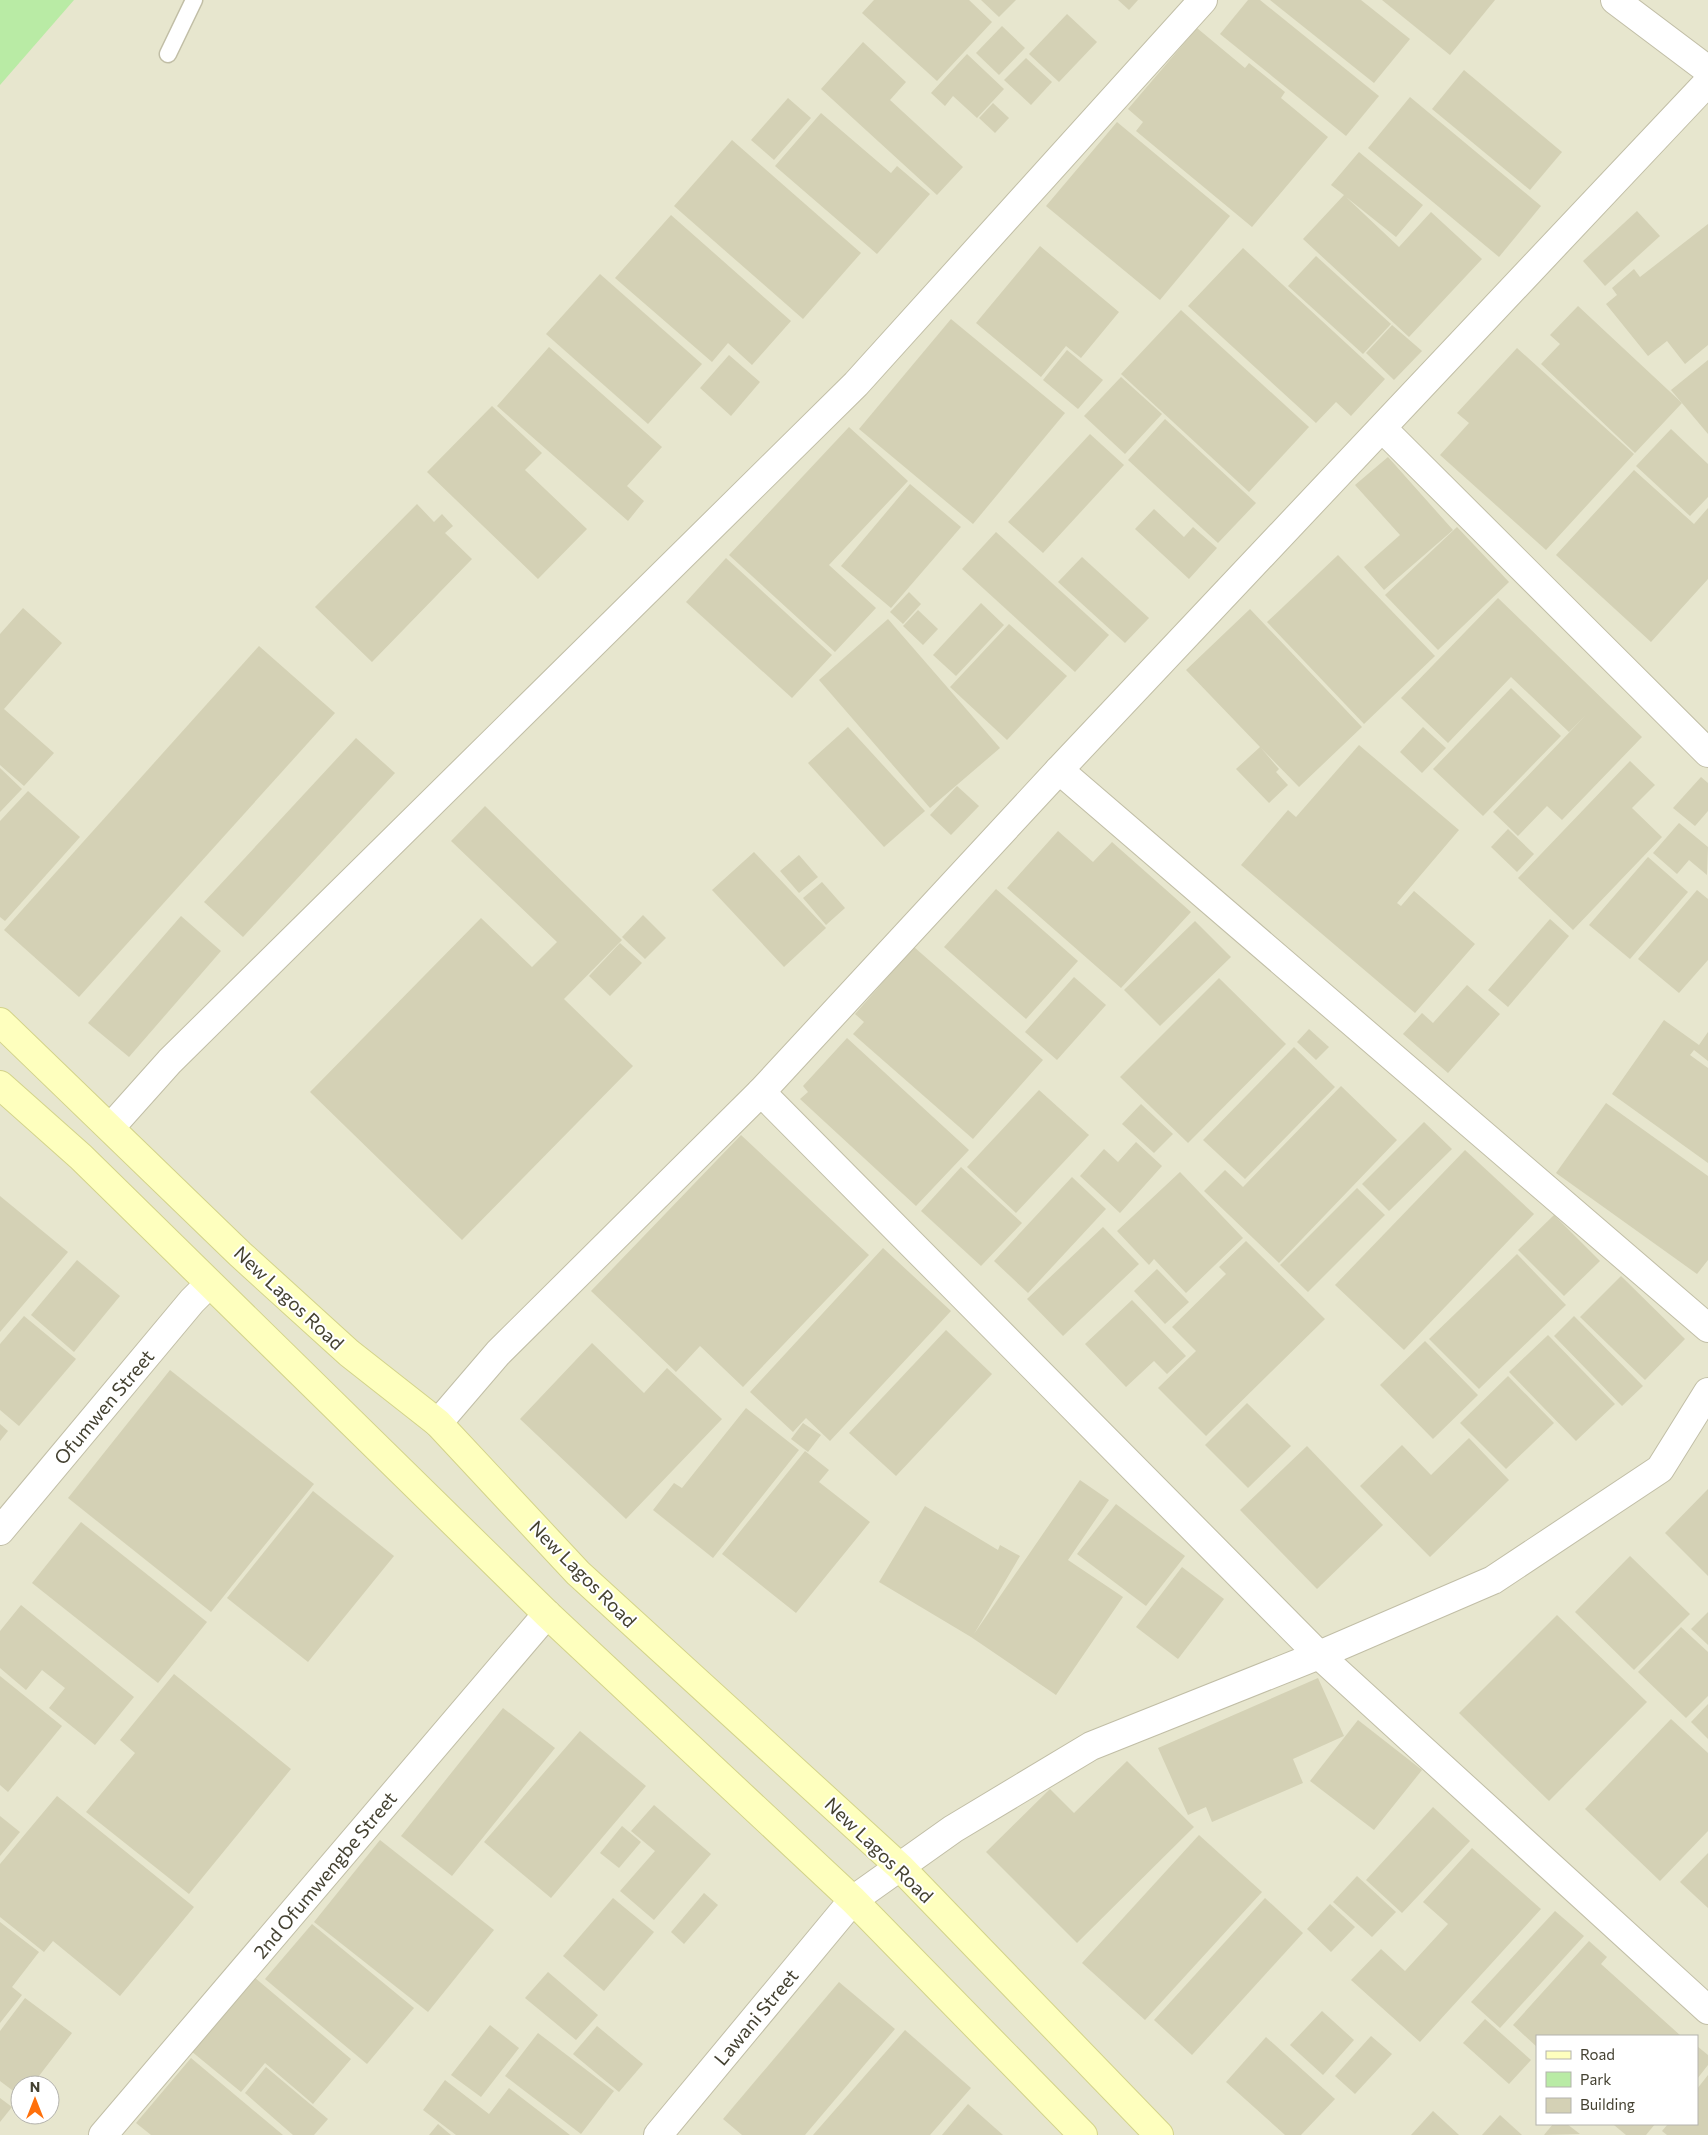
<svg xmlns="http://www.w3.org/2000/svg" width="1708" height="2135" viewBox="0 0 1708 2135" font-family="Commissioner,sans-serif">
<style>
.residential{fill:#e7e6ce;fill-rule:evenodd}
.green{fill:#b9eba5}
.building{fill:#d4d1b5}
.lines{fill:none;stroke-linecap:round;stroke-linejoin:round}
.service-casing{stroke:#c1bea6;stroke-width:19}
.minor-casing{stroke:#c1bea6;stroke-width:30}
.tertiary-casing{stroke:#c1bea6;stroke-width:30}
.secondary-casing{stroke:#d3d38a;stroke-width:30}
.service{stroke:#fff;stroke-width:16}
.minor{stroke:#fff;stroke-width:28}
.tertiary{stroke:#fff;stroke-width:28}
.secondary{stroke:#feffbe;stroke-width:28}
.labels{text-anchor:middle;stroke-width:4;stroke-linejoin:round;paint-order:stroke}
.street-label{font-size:19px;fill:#444131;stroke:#fff}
</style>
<rect width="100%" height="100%" fill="#f2f2e1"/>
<path class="residential" d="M0 0H1708V2135H0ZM1537 2036H1697V2124H1537ZM20 2085H50V2115H20Z"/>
<polygon class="green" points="0,0 74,0 0,85"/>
<g class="building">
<polygon points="874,0 969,0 992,22 937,81 862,13"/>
<polygon points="981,0 1016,0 999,17"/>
<polygon points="1118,0 1138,0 1129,10"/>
<polygon points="1248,0 1260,0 1379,96 1346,136 1220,34"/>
<polygon points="1270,0 1361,0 1410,39 1374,83"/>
<polygon points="1382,0 1495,0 1450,55"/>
<polygon points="1067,14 1097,42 1059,82 1029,54"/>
<polygon points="1002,26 1025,48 999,75 976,53"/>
<polygon points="1197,28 1245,68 1249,63 1285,92 1281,98 1328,137 1252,227 1136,131 1143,122 1128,109"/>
<polygon points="863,42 906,82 890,100 963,167 937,195 821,89"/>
<polygon points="967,54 1004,89 977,118 953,96 945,106 931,93"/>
<polygon points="1026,58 1052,82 1031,105 1004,80"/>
<polygon points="1464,70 1562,152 1530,190 1432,109"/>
<polygon points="1410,97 1541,206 1499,257 1368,148"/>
<polygon points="788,98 811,118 774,160 751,140"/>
<polygon points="993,103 1009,118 995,133 979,118"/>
<polygon points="821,113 891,173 897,166 930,194 877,254 775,166"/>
<polygon points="1117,122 1230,216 1160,300 1046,206"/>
<polygon points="732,140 861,253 803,319 674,206"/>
<polygon points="1359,152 1423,205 1396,237 1346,197 1399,247 1431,212 1482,259 1409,337 1303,239 1344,195 1331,185"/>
<polygon points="1637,211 1660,236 1605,286 1583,261"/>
<polygon points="671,215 791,321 752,365 728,343 712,362 615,278"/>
<polygon points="1708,224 1708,345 1685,364 1667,341 1648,356 1606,304 1617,295 1612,288 1634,269 1640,277"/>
<polygon points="1040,246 1119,312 1081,358 1066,346 1041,377 976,323"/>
<polygon points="1243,248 1385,379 1351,416 1336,402 1316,423 1188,306"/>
<polygon points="1316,256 1391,324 1363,354 1288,286"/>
<polygon points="600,274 702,364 648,424 546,334"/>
<polygon points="1578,306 1682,403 1635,453 1541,364 1560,344 1550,335"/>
<polygon points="1181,310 1309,427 1249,492 1121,374"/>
<polygon points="951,319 1065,413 973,524 859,429"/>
<polygon points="1392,325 1422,351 1394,380 1366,353"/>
<polygon points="549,347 662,447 627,486 644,501 628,521 497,406"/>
<polygon points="1517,348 1634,454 1546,550 1440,455 1469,423 1457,413"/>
<polygon points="1067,350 1103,380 1078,409 1043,380"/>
<polygon points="729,355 760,382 731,416 700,388"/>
<polygon points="1708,360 1708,434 1671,390"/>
<polygon points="1121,377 1162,414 1125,454 1084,416"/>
<polygon points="492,406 542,453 525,470 587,529 538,579 427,472"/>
<polygon points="1165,419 1256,503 1218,543 1128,460"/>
<polygon points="849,427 908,481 829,565 876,608 835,652 729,555"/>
<polygon points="1671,429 1708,464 1708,497 1690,516 1636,466"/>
<polygon points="1090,434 1124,465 1043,553 1008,522"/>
<polygon points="1388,457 1453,530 1384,590 1364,567 1400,535 1355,485"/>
<polygon points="1634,470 1694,524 1708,508 1708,579 1651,642 1556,555"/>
<polygon points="910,484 961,527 891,608 841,566"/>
<polygon points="417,504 434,522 442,514 453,526 445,533 472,559 372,662 315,607"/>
<polygon points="1154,509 1184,537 1193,527 1217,548 1189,579 1135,529"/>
<polygon points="1457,527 1509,582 1438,650 1385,595"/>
<polygon points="996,532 1109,635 1075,672 962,569"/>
<polygon points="1338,555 1435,656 1364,724 1267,622"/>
<polygon points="1082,557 1149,618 1125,643 1058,582"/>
<polygon points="726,558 832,655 792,698 686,602"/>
<polygon points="909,592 921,604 903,624 890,612"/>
<polygon points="1498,598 1642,737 1562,820 1547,806 1518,836 1493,812 1586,715 1569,732 1511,677 1448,743 1401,698"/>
<polygon points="981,603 1004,625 956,676 933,655"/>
<polygon points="23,608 62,643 4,709 54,753 24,786 0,765 0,634"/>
<polygon points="1250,609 1362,727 1299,787 1261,748 1279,769 1276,772 1288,785 1269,803 1236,769 1260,747 1186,670"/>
<polygon points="918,610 938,629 923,645 903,626"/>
<polygon points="888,619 1000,748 930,808 819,680"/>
<polygon points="1009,624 1067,676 1007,740 950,687"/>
<polygon points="259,646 335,713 79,997 4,930"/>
<polygon points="1511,688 1561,736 1483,816 1433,769"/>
<polygon points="848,727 925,811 884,847 808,763"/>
<polygon points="1423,727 1446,748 1422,773 1400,752"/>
<polygon points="356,738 395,773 243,937 204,902"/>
<polygon points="1359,745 1459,830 1397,903 1401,906 1414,891 1475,944 1415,1013 1241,865 1288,810 1296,817"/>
<polygon points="1630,761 1655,785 1632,808 1662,837 1573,930 1518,878"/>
<polygon points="0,768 22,789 0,812"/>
<polygon points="1701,777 1708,783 1708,811 1695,826 1673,808"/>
<polygon points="957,786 979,806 951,835 930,815"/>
<polygon points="28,791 80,837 5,921 0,917 0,821"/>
<polygon points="485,806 622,940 564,999 633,1066 462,1240 310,1092 481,918 532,967 557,942 451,841"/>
<polygon points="1679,823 1708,847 1707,875 1689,860 1677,874 1653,853"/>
<polygon points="1508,829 1534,854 1517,872 1491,847"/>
<polygon points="1058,831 1093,862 1112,842 1191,912 1121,988 1007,888"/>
<polygon points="754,852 826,928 784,967 712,890"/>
<polygon points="799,855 818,877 799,893 780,871"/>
<polygon points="1648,857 1688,892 1630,959 1589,925"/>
<polygon points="822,882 845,908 826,925 803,898"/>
<polygon points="996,889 1078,961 1026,1019 944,947"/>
<polygon points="1697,890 1708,899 1708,960 1679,993 1638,959"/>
<polygon points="643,915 666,938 645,959 622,937"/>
<polygon points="181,916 221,951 129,1057 88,1023"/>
<polygon points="1550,919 1569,936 1508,1007 1488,990"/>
<polygon points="1195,921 1231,957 1160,1026 1124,990"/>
<polygon points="620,943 642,963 610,996 589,976"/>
<polygon points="914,947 1043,1060 973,1139 853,1034 864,1022 855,1014"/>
<polygon points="1074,977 1106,1005 1057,1060 1025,1032"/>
<polygon points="1219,978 1286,1044 1188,1143 1120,1077"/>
<polygon points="1467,985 1500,1014 1448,1073 1403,1034 1422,1013 1433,1023"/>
<polygon points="1664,1020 1699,1045 1708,1032 1708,1061 1694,1050 1690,1055 1708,1068 1708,1163 1612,1094"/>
<polygon points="1309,1029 1329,1047 1316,1060 1297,1042"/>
<polygon points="847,1038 969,1150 916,1206 800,1099 808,1092 803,1086"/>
<polygon points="1294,1047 1335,1087 1245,1179 1203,1140"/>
<polygon points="1341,1086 1397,1140 1279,1263 1204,1191 1225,1170 1243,1187"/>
<polygon points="1039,1090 1089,1135 1016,1213 967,1167"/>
<polygon points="1606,1103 1708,1176 1708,1260 1697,1274 1556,1173"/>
<polygon points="1141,1104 1173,1134 1154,1153 1122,1124"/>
<polygon points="1424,1122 1452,1149 1389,1211 1362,1184"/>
<polygon points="741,1135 869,1255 743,1387 700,1346 676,1372 591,1291"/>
<polygon points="1136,1142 1162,1166 1120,1213 1080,1176 1104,1149 1118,1162"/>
<polygon points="1465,1150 1534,1214 1404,1350 1335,1285"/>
<polygon points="961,1167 1022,1223 981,1266 921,1211"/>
<polygon points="1180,1172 1243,1238 1186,1293 1154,1259 1149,1265 1117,1231"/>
<polygon points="1072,1177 1106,1209 1028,1293 994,1261"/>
<polygon points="1357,1188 1385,1215 1308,1292 1280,1265"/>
<polygon points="0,1196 68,1252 0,1332"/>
<polygon points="1554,1215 1600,1261 1564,1296 1518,1250"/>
<polygon points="1103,1227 1139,1264 1063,1336 1027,1299"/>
<polygon points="1246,1241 1325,1319 1206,1436 1158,1388 1196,1351 1172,1327 1226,1274 1219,1267"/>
<polygon points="883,1248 951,1311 830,1441 806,1418 793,1432 750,1392"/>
<polygon points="1517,1254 1566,1305 1479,1389 1429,1339"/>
<polygon points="77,1260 120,1296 74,1352 31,1315"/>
<polygon points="1157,1269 1189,1302 1165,1324 1134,1291"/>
<polygon points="1621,1276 1685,1339 1645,1380 1580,1317"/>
<polygon points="1132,1300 1186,1356 1167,1374 1154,1361 1126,1387 1085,1344"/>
<polygon points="24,1316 76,1359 19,1426 0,1410 0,1344"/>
<polygon points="1574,1316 1643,1386 1622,1406 1554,1336"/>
<polygon points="946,1330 992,1374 896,1476 849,1433"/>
<polygon points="1548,1335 1615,1404 1576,1441 1509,1372"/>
<polygon points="1425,1341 1478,1395 1433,1439 1380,1385"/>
<polygon points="592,1343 644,1393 667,1368 722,1419 626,1519 520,1419"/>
<polygon points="170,1370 314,1484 211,1612 68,1498"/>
<polygon points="1508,1376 1554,1423 1506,1469 1460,1423"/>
<polygon points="1247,1403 1291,1446 1248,1488 1205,1445"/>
<polygon points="746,1408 799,1450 713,1558 653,1510 674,1483 682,1488"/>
<polygon points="803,1423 821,1435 808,1452 791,1439"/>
<polygon points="0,1424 8,1431 0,1441"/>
<polygon points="1469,1438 1509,1480 1430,1557 1360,1486 1402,1445 1431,1475"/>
<polygon points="1307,1446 1383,1525 1317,1589 1240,1510"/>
<polygon points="805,1451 829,1470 819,1482 870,1522 796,1613 722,1554"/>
<polygon points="1080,1480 1109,1500 1068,1560 1123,1597 1056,1695 971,1637 879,1582 925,1506 998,1550 1000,1545 1020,1556 974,1634"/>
<polygon points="1708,1489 1708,1576 1665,1533"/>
<polygon points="313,1491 394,1556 308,1662 227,1598"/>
<polygon points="1116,1504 1185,1556 1146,1606 1077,1554"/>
<polygon points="81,1522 207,1622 158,1683 32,1583"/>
<polygon points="1630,1556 1690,1614 1634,1670 1575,1612"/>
<polygon points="1182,1567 1224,1599 1178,1659 1136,1627"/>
<polygon points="21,1605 134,1697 95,1745 49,1708 65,1688 42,1670 26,1690 0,1668 0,1631"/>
<polygon points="1708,1612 1708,1645 1691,1629"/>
<polygon points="1557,1615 1647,1702 1549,1801 1459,1713"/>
<polygon points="1681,1627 1708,1652 1708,1696 1686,1718 1638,1672"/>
<polygon points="174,1674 291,1769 189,1894 86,1812 135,1753 120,1740"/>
<polygon points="0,1676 62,1726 8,1792 0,1785"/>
<polygon points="1318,1678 1344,1736 1293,1759 1303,1783 1212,1822 1206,1807 1188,1815 1158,1748"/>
<polygon points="1708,1704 1708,1739 1691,1722"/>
<polygon points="503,1708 555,1748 452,1876 401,1836"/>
<polygon points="1671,1719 1708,1753 1708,1831 1660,1881 1585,1809"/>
<polygon points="1358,1720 1422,1770 1374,1830 1310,1781"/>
<polygon points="580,1731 646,1786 551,1898 484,1842"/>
<polygon points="1127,1761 1194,1827 1077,1943 986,1852 1050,1789 1074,1813"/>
<polygon points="57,1796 194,1907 120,1996 53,1941 44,1952 0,1917 0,1864"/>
<polygon points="654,1805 711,1854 654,1920 620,1891 655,1851 631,1831"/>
<polygon points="1433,1807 1470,1841 1402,1913 1366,1880"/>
<polygon points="0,1816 20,1832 0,1856"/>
<polygon points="622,1826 641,1842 619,1868 600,1853"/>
<polygon points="1199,1835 1262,1892 1145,2020 1082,1963"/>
<polygon points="380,1840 494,1930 428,2012 314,1922"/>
<polygon points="1472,1848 1541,1909 1420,2042 1351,1980 1381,1949 1405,1971 1448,1924 1423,1902"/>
<polygon points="1708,1853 1708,1908 1680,1882"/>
<polygon points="1357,1876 1396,1912 1372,1937 1333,1902"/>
<polygon points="704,1893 718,1905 684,1944 671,1932"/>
<polygon points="613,1898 654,1932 604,1991 563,1956"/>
<polygon points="1265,1898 1303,1933 1192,2055 1154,2020"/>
<polygon points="1330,1904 1355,1927 1331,1952 1307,1929"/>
<polygon points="1555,1911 1584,1936 1500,2028 1471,2002"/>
<polygon points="0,1922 39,1952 12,1987 22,1995 0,2023"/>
<polygon points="312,1924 414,2008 367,2064 265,1979"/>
<polygon points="1589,1941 1607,1957 1601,1964 1681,2036 1537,2036 1537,2047 1513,2025"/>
<polygon points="548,1972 598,2015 576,2040 525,1998"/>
<polygon points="254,1977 351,2059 313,2104 265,2063 241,2092 191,2051"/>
<polygon points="839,1982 895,2029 805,2135 742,2135 723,2119"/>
<polygon points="25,1998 72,2033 32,2085 20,2085 20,2096 0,2081 0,2031"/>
<polygon points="1322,2011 1354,2040 1323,2075 1290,2045"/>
<polygon points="1485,2019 1531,2060 1509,2084 1463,2043"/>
<polygon points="490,2025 519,2048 481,2097 451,2075"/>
<polygon points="597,2026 643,2064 619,2092 573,2054"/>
<polygon points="905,2030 971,2088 930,2135 813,2135"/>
<polygon points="538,2033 614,2091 581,2134 505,2076"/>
<polygon points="1371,2036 1392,2054 1355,2094 1335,2076"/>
<polygon points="1266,2037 1335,2099 1301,2135 1285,2135 1226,2082"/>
<polygon points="1697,2046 1708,2055 1708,2065 1697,2079"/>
<polygon points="191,2058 283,2135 151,2135 136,2123"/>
<polygon points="266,2067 328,2119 314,2135 293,2135 245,2093"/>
<polygon points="1708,2075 1708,2135 1667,2135 1662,2131 1668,2124 1697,2124 1697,2089"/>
<polygon points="445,2080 489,2114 509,2088 570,2135 456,2135 423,2110"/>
<polygon points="0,2098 12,2107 0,2122"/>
<polygon points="968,2104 1003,2135 942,2135"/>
<polygon points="1433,2111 1459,2135 1411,2135"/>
<polygon points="1500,2115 1522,2135 1482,2135"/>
<polygon points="438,2124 451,2135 429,2135"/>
<polygon points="1553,2124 1567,2124 1580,2134 1544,2135"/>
<polygon points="1615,2124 1655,2124 1646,2135 1626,2135 1614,2125"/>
</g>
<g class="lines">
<g class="service-casing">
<polyline id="service" points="168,54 194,0"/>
</g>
<g class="minor-casing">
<g id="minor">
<polyline points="1383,429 1708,753"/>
<polyline points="1059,770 1708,1328"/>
<polyline points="761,1092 1319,1655 1708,2010"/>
<polyline points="111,1127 170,1061 856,384 1203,0"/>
<polyline points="438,1423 498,1353 761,1092 1059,770 1708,82"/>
<polyline points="0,1531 192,1301 209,1284"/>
<polyline points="103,2135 547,1614"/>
<polyline points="658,2135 853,1900 953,1829 1091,1746 1319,1655 1493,1580 1660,1469 1708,1392"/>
</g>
</g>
<g class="tertiary-casing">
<polyline id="tertiary" points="1615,0 1708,70"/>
</g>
<g class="secondary-casing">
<g id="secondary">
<polyline points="0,1022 240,1254 349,1353 438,1423 578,1573 900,1867 1159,2135"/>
<polyline points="0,1085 81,1157 547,1614 853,1900 1083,2135"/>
</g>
</g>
<use href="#service" class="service"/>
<use href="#minor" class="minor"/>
<use href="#tertiary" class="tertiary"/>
<use href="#secondary" class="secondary"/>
</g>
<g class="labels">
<g class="street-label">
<text transform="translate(289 1298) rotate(43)" y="7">New Lagos Road</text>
<text transform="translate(104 1407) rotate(-50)" y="7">Ofumwen Street</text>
<text transform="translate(583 1574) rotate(45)" y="7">New Lagos Road</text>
<text transform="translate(879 1850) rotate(44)" y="7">New Lagos Road</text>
<text transform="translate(325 1875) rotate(-50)" y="7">2nd Ofumwengbe Street</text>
<text transform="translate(756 2017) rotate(-50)" y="7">Lawani Street</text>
</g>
</g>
<rect x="1536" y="2035" width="162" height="90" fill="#ffffff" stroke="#b4b3ad"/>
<rect x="1546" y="2051" width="25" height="8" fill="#feffbe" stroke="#b4b3ad"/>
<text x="1580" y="2060" font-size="15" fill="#444131">Road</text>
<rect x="1546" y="2072" width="25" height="15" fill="#b9eba5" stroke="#b4b3ad"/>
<text x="1580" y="2085" font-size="15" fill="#444131">Park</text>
<rect x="1546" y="2098" width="25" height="15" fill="#d4d1b5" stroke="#b4b3ad"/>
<text x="1580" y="2110" font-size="15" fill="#444131">Building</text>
<g transform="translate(35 2100)"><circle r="24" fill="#ffffff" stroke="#b4b3ad"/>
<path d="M0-4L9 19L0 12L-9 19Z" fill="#ff700b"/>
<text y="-8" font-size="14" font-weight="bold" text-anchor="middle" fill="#444131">N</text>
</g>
</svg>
